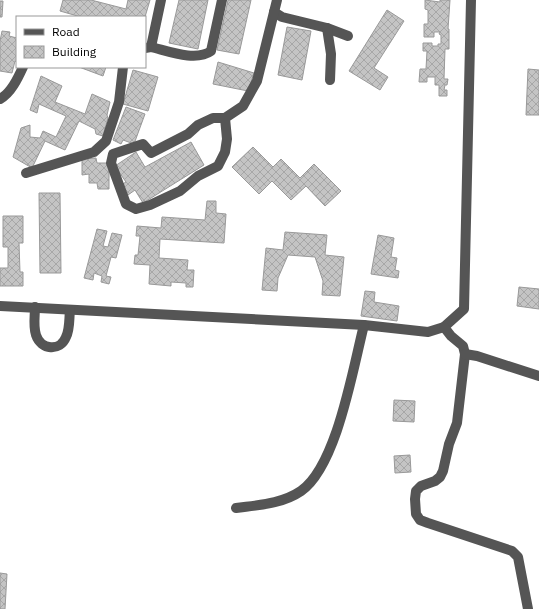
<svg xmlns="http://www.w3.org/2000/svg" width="539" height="609" viewBox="0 0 539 609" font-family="'IBM Plex Sans',sans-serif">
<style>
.building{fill:url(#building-cross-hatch);stroke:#999}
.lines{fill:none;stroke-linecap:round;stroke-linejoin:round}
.minor{stroke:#555;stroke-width:10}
</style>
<defs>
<pattern id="building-cross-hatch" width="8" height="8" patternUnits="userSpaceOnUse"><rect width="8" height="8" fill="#c4c4c4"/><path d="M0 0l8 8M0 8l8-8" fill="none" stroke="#a7a7a7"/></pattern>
</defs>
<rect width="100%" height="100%" fill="#fff"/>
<g class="building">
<polygon points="63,0 91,0 126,9 128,0 150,0 145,17 81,17 60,11"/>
<polygon points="179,0 208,0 198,49 169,43"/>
<polygon points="228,0 251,0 239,54 217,50"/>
<polygon points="425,0 440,2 440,0 450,0 448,29 449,29 449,49 445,49 444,79 448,79 447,85 445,85 444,90 447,90 447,96 439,96 439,85 435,85 435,77 427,77 427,82 419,82 420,69 426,69 427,51 423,51 423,43 432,43 432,46 438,46 438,44 441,44 441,35 439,34 440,32 434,32 434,37 424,37 424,24 428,24 428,10 425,9"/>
<polygon points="0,1 3,1 2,17 0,17"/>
<polygon points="387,10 404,21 374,68 388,77 380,90 349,71"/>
<polygon points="287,27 311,31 302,80 278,75"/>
<polygon points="2,31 10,32 9,36 17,38 17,62 15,61 12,73 0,71 0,41"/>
<polygon points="218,62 254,73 248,91 213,84"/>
<polygon points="79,67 106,67 103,76"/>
<polygon points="528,69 539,70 539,115 526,115"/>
<polygon points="133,70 158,77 148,111 123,104"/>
<polygon points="41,76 62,86 55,102 85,114 92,94 110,102 107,115 108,118 103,136 96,134 95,129 79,121 65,150 45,141 32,168 13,157 21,128 30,125 30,137 40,138 43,131 56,137 66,116 39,104 37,113 30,110"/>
<polygon points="126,107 145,114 134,144 123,140 121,144 113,140"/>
<polygon points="191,142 204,165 143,203 135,190 128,195 121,185 126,182 115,166 136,152 145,167"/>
<polygon points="253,147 273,167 281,159 300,178 314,164 341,191 325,206 306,186 291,200 272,181 259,194 232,167"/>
<polygon points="96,158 97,163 109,163 109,189 98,189 97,183 89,183 89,174 82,175 82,159"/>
<polygon points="39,193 60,193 61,273 40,273"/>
<polygon points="207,201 216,201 216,213 226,214 224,243 160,239 159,258 188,260 187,270 194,270 193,287 186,287 186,283 171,282 171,286 149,284 150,265 134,264 135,255 138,255 140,236 136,236 137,226 161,228 162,217 205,220"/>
<polygon points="3,216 23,216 23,243 19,243 20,272 23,272 23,286 0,286 0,268 8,268 8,247 3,247"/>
<polygon points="97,229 107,231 103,246 108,247 112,233 122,235 116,258 111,257 106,276 111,277 109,284 101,282 102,276 94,273 93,280 84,278"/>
<polygon points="285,232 327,235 325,255 344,257 340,296 322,295 323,281 315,257 288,255 278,278 277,291 262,290 266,248 283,250"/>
<polygon points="378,235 394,238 391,257 397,258 395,270 399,271 398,278 371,274"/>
<polygon points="519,287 539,289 539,309 517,306"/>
<polygon points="365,291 375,292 374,302 399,306 397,321 361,316"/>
<polygon points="394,400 415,401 414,422 393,421"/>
<polygon points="410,455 411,472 395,473 394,456"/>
<polygon points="0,573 7,574 5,609 0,609"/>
</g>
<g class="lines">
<g class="minor">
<polyline points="274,12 282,17 327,28 348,36"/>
<polyline points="327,28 331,54 330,80"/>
<path d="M151 47C168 51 196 62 211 51L222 0"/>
<polyline points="145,48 151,47 161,0"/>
<path d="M0 99C11 93 18 78 23 67"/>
<polyline points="225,118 213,118 198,125 188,134 151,153 143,144 113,154 111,163 126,204 136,209 150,205 180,191 198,176 218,166 225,152 227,139 225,118 243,106 257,81 277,0"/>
<polyline points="26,173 94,152 106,141 119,102 123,67"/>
<polyline points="0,306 364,325 428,332 444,327 464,309 471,0"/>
<path d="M35 307C35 316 33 326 36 335 41 350 60 352 66 337 70 329 69 319 70 310"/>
<polyline points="444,327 451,336 463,346 465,354 457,423 449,444 443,471 440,477 435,481 421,486 416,491 415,499 416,514 420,520 428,523 512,551 518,557 528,609"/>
<polyline points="465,354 477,356 539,376"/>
<path d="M236 508C258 505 282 504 301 491 337 466 353 368 364 325"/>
</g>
</g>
<rect x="16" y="16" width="130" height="52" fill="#ffffff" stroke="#999999"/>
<rect x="24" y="29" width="20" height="6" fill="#555555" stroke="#999999"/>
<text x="52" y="36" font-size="12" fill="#000000">Road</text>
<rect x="24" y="46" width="20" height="12" fill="url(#building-cross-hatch)" stroke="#999999"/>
<text x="52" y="56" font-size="12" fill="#000000">Building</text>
</svg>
